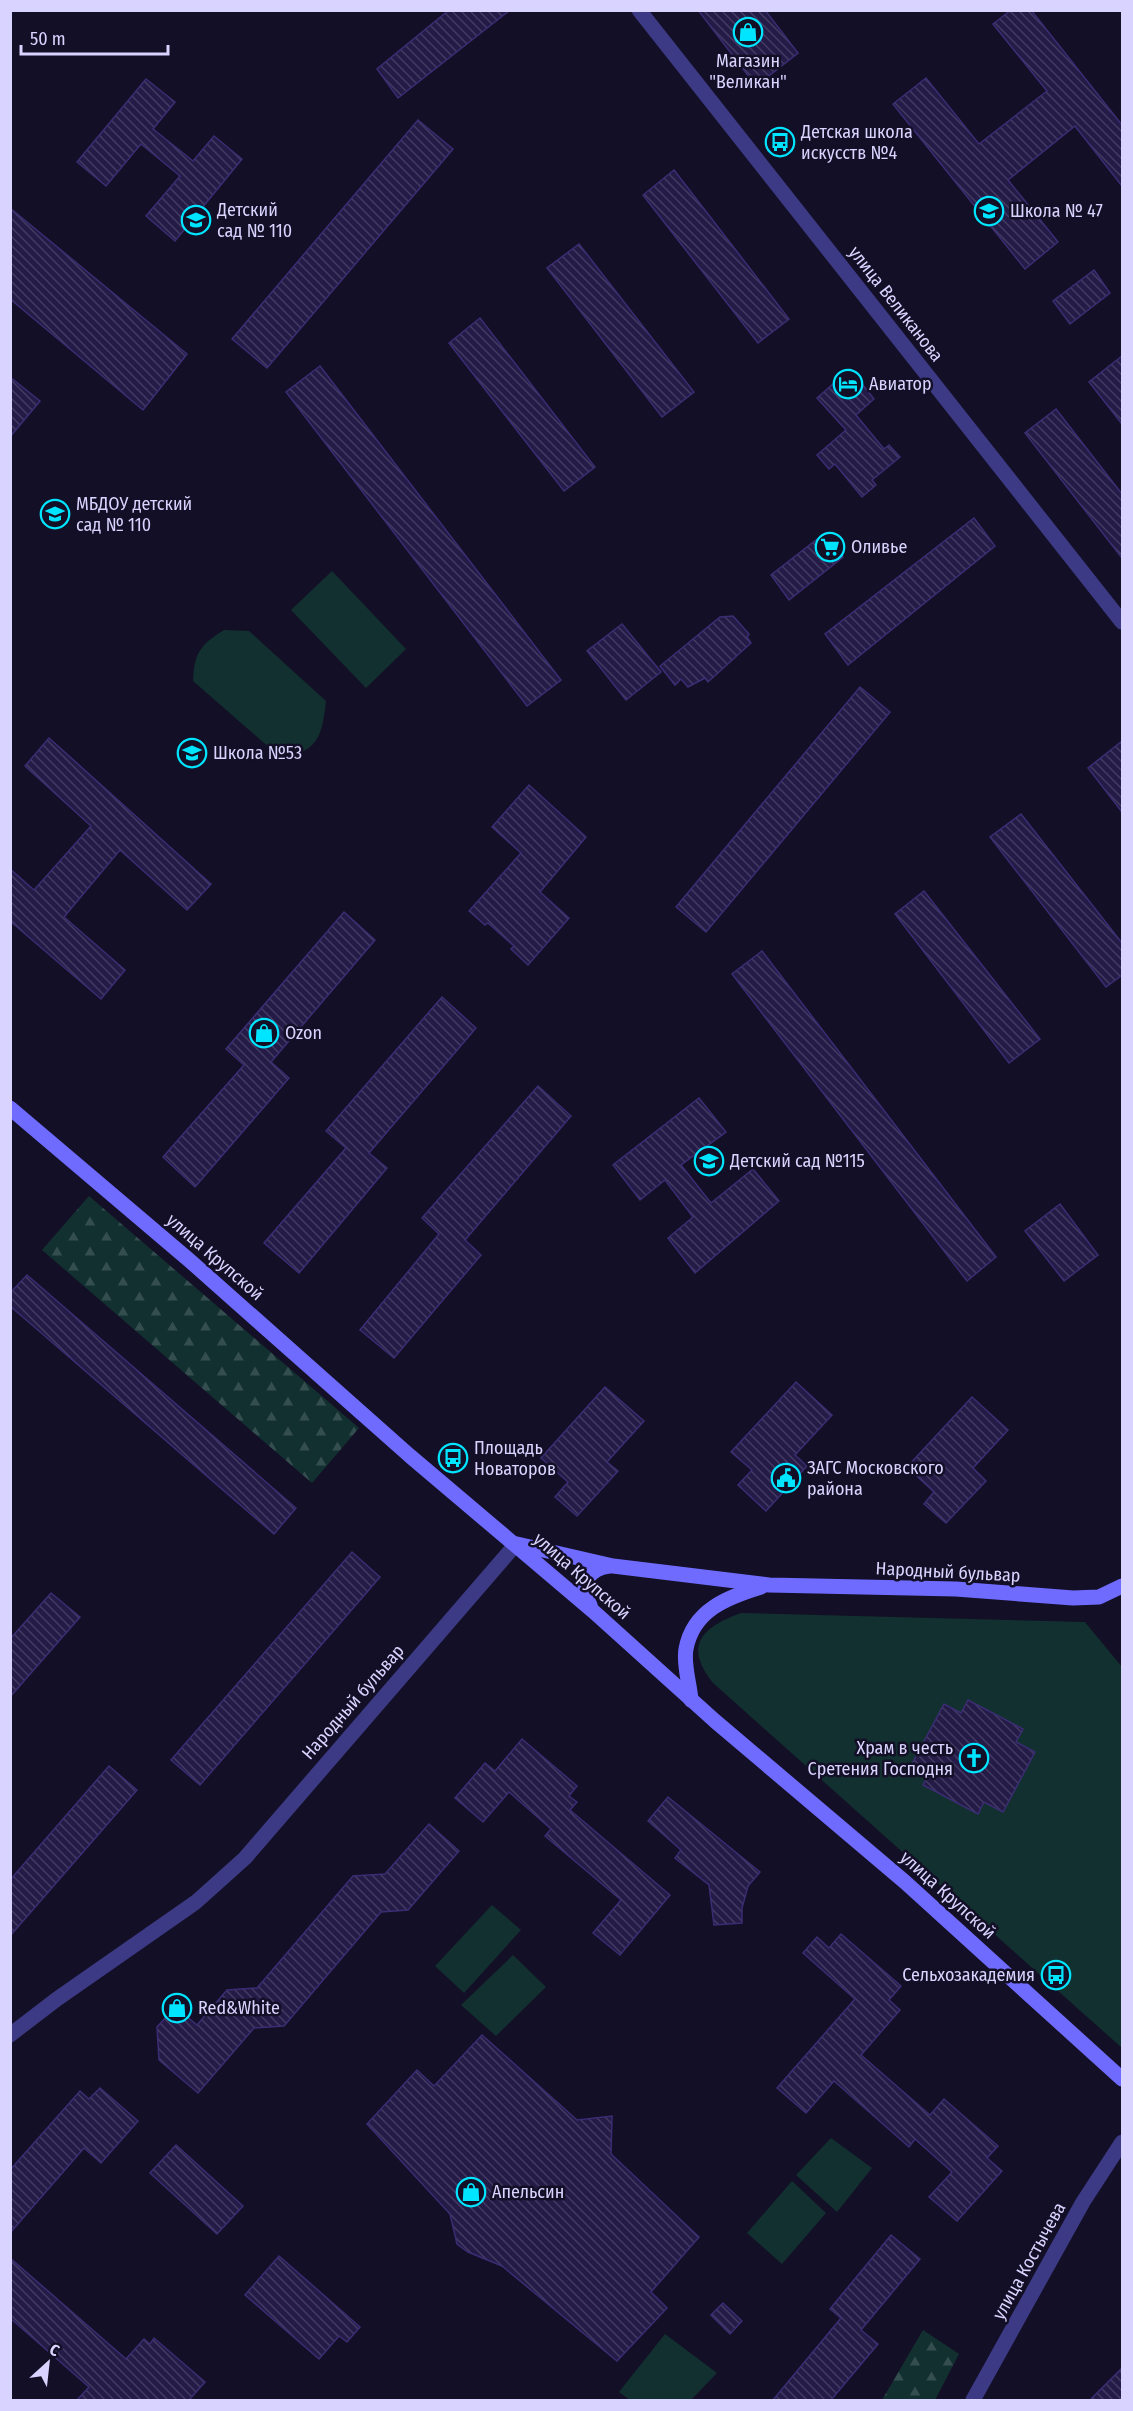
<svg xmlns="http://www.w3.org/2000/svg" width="1133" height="2411" viewBox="0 0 1133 2411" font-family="'Fira Sans Condensed',sans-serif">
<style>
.green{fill:#12302f}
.forest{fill:url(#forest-firs)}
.building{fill:url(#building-back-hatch);stroke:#3b2d73;stroke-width:1.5}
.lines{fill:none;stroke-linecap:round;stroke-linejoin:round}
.street{stroke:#3d3a85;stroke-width:15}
.secondary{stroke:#6f6bff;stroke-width:15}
.labels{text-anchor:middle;stroke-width:5;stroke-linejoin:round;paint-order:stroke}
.poi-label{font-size:18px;fill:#d9d4ff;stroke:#130f26;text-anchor:start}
.street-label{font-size:18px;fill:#d9d4ff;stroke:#130f26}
</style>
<defs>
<pattern id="forest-firs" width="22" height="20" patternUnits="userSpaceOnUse" patternTransform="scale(1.5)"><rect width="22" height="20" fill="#12302f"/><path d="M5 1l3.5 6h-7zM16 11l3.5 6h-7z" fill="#344d4e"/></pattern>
<pattern id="building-back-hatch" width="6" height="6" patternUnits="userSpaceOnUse" patternTransform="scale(1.5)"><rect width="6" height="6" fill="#241b47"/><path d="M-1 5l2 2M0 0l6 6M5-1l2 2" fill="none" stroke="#433b63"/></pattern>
</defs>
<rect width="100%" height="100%" fill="#130f26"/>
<g class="green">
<polygon points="332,571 406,649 366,688 291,610"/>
<path d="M224 630 249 631 326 701C322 736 318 754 279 756L193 681C194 653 200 645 224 630Z"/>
<path d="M741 1613 1085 1622 1122 1667V2048L712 1682C683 1644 703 1627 741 1613Z"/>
<polygon points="492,1905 521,1930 464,1993 435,1966"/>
<polygon points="513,1955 546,1987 496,2036 461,2005"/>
<polygon points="831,2138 872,2168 837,2212 796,2175"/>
<polygon points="792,2181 826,2213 782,2264 747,2233"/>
<polygon points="665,2334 717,2373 691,2400 630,2400 619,2392"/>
</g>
<g class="forest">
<polygon points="89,1196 359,1428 312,1483 42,1250"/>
<polygon points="923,2330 959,2354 935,2400 882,2400"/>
</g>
<g class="building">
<polygon points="449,10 510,10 398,98 377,69"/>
<polygon points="698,10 765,10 798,53 756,86"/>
<polygon points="1011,10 1031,10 1122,125 1122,186 1075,126 1008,180 1058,242 1025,269 893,104 926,78 979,144 1047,91 993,24"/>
<polygon points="146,79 175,102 153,129 193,161 214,136 242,159 175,241 146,216 180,176 141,144 106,186 77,162"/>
<polygon points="418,120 453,149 267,368 232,339"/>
<polygon points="674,170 789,319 758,343 643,195"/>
<polygon points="10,208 187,354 143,410 10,299"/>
<polygon points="579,244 694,392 662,417 547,268"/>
<polygon points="1094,270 1110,293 1070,324 1053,301"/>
<polygon points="480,318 595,467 564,491 449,343"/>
<polygon points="1122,356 1122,424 1089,382"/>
<polygon points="320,366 561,680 527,706 286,392"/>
<polygon points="850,369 874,399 856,415 884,449 889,445 900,457 872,480 876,485 862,497 835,464 829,469 817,455 846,430 817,398"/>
<polygon points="10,377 40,401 10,437"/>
<polygon points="1056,409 1122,494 1122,558 1025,433"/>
<polygon points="974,518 995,546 848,665 825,634"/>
<polygon points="825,533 843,557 789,600 771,575"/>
<polygon points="733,616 749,634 747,637 751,643 708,682 705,678 688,687 681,679 675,685 660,666 720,617"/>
<polygon points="622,624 661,672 626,700 587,651"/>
<polygon points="860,687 890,712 706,932 676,907"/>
<polygon points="49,738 211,884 187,910 120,850 64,917 125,970 101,999 10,921 10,869 34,890 91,826 25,766"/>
<polygon points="1122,741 1122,812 1088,768"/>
<polygon points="529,785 586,837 540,892 569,918 528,965 511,949 514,946 488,923 485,925 469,911 521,853 492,827"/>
<polygon points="1021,814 1122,943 1122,975 1106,987 990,837"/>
<polygon points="924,891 1040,1039 1009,1063 895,914"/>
<polygon points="344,912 375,940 271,1062 289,1078 195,1187 163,1157 244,1065 226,1049"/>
<polygon points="762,951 996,1257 967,1281 732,974"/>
<polygon points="442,997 476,1028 369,1153 387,1168 299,1273 264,1243 346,1148 326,1131"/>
<polygon points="538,1086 571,1116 465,1240 481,1255 394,1358 360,1330 439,1234 422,1218"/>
<polygon points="699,1098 726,1132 681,1165 711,1203 753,1169 779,1201 695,1273 668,1238 693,1217 665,1180 640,1200 613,1165"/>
<polygon points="1060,1204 1098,1255 1064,1281 1025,1231"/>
<polygon points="27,1275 296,1508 274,1534 10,1306 10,1293"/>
<polygon points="796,1382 832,1415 795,1455 807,1466 766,1511 738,1485 752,1470 731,1452"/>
<polygon points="605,1387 644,1421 607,1462 618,1471 577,1516 555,1497 568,1482 541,1458"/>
<polygon points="972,1397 1008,1430 973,1468 986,1481 946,1523 924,1504 934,1492 907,1467"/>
<polygon points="352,1552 380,1577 200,1785 171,1760"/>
<polygon points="51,1593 80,1617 10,1697 10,1639"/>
<polygon points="968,1700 1023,1729 1016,1742 1035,1752 1003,1812 984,1802 978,1814 923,1785 929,1773 912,1764 944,1704 961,1713"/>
<polygon points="522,1739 577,1786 569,1796 577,1802 570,1810 670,1895 620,1955 593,1933 621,1900 545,1836 551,1829 509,1792 483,1822 455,1798 485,1763 495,1771"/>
<polygon points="109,1766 137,1790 10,1936 10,1880"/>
<polygon points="668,1797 760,1872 748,1886 742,1908 742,1923 714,1925 709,1885 675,1858 681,1850 648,1821"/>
<polygon points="429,1824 459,1851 408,1910 381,1912 284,2026 254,2028 198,2093 159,2060 157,2027 175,2007 197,2025 227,1990 257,1988 353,1876 385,1874"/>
<polygon points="841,1934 901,1986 889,2000 900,2010 861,2055 930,2115 944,2099 998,2146 987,2158 1002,2171 957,2221 929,2197 952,2172 915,2139 909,2147 834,2081 806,2113 777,2088 855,1999 803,1953 817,1937 829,1948"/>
<polygon points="482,2035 577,2120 612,2116 611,2154 699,2237 651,2292 667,2308 617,2361 502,2266 468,2252 457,2244 450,2214 367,2124 417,2070 434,2086"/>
<polygon points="100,2088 138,2121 101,2163 84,2148 10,2233 10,2170 80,2091 89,2099"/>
<polygon points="176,2145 243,2206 217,2234 150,2173"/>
<polygon points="891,2235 920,2259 861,2330 878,2344 831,2400 773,2400 841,2318 830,2309"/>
<polygon points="279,2256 360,2327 347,2342 339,2336 319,2359 245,2295"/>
<polygon points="10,2258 126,2359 144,2339 150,2344 154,2338 205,2382 189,2400 77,2400 89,2387 10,2318"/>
<polygon points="723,2303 742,2321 730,2334 711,2315"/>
<polygon points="1122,2368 1122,2400 1090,2400"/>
</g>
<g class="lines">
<g class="street">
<polyline points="639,10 1122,622"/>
<polyline points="10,2035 57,1999 196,1902 245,1858 516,1544"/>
<polyline points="973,2400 1083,2202 1122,2142"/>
</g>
<g class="secondary">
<polyline points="10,1108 189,1260 410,1456 593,1611 715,1721 905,1882 1122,2079"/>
<polyline points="517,1544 613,1566 769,1585 956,1589 1073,1598 1099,1597 1122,1586"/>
<path d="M590 1605C579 1587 587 1568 610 1566"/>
<path d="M691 1700C690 1685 683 1664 686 1649 693 1610 728 1597 761 1587"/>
</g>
</g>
<defs>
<g id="shop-ring" transform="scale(1.5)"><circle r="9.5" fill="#130f26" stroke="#00e5ff" stroke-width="1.5"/><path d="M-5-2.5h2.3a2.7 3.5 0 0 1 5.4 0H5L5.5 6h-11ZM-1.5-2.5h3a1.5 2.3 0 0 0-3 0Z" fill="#00e5ff"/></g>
<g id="bus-ring" transform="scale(1.5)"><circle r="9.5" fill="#130f26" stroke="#00e5ff" stroke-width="1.5"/><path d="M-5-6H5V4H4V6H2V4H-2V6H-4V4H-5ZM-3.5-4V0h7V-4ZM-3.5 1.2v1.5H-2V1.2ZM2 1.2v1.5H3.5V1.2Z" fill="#00e5ff"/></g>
<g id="school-ring" transform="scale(1.5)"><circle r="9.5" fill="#130f26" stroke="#00e5ff" stroke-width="1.5"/><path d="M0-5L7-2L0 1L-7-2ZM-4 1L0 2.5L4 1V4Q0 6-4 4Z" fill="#00e5ff"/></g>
<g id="hotel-ring" transform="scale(1.5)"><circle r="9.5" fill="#130f26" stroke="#00e5ff" stroke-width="1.5"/><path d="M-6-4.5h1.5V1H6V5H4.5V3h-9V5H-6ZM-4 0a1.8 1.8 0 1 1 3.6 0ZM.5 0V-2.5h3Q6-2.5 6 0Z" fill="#00e5ff"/></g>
<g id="supermarket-ring" transform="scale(1.5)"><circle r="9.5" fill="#130f26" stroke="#00e5ff" stroke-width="1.5"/><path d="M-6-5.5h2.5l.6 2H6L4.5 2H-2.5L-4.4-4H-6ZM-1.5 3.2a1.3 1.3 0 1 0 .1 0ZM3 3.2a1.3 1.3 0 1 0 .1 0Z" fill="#00e5ff"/></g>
<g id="civic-ring" transform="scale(1.5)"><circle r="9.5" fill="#130f26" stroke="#00e5ff" stroke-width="1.5"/><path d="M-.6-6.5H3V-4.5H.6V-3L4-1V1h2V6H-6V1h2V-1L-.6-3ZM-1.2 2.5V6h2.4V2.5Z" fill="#00e5ff"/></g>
<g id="church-ring" transform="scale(1.5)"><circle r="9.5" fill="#130f26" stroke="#00e5ff" stroke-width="1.5"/><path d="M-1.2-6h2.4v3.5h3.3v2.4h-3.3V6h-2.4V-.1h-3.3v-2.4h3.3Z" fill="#00e5ff"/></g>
</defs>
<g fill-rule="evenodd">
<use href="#shop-ring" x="748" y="32"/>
<use href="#bus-ring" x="780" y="142"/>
<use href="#school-ring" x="989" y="211"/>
<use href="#school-ring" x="196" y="220"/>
<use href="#hotel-ring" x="848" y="384"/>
<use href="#school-ring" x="55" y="514"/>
<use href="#supermarket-ring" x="830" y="547"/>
<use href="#school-ring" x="192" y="753"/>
<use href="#shop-ring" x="264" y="1033"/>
<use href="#school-ring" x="709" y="1161"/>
<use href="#bus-ring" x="453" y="1458"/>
<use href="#civic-ring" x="786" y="1478"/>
<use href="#church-ring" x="974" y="1758"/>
<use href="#bus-ring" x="1056" y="1975"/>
<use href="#shop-ring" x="177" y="2008"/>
<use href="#shop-ring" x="471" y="2192"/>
</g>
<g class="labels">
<g class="poi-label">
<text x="748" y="67" text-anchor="middle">Магазин<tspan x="748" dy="21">"Великан"</tspan></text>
<text x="801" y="138">Детская школа<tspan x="801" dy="21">искусств №4</tspan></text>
<text x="217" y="216">Детский<tspan x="217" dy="21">сад № 110</tspan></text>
<text x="1010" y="217">Школа № 47</text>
<text x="869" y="390">Авиатор</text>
<text x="76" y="510">МБДОУ детский<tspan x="76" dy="21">сад № 110</tspan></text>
<text x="851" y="553">Оливье</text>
<text x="213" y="759">Школа №53</text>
<text x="285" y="1039">Ozon</text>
<text x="730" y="1167">Детский сад №115</text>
<text x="474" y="1454">Площадь<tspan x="474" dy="21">Новаторов</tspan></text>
<text x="807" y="1474">ЗАГС Московского<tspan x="807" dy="21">района</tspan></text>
<text x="953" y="1754" text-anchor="end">Храм в честь<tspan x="953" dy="21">Сретения Господня</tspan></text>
<text x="1035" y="1981" text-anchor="end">Сельхозакадемия</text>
<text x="198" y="2014">Red&amp;White</text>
<text x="492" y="2198">Апельсин</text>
</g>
<g class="street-label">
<text transform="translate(896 304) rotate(52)" y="6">улица Великанова</text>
<text transform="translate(215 1257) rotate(41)" y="6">улица Крупской</text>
<text transform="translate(948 1572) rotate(3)" y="6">Народный бульвар</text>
<text transform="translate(582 1576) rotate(41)" y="6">улица Крупской</text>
<text transform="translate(353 1702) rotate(-49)" y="6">Народный бульвар</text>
<text transform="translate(948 1895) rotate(42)" y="6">улица Крупской</text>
<text transform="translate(1029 2261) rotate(-61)" y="6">улица Костычева</text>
</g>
</g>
<rect width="1133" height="2411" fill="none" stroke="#d9d4ff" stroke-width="24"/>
<g transform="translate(48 2363) rotate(27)" stroke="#130f26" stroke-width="4.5" paint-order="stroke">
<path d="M0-4.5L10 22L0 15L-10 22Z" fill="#d9d4ff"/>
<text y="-9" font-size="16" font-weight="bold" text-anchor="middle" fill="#d9d4ff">С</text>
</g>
<path d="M21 45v9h147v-9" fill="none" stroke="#d9d4ff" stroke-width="3"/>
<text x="30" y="45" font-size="18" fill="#d9d4ff" stroke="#130f26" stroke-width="4.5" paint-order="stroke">50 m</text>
</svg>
